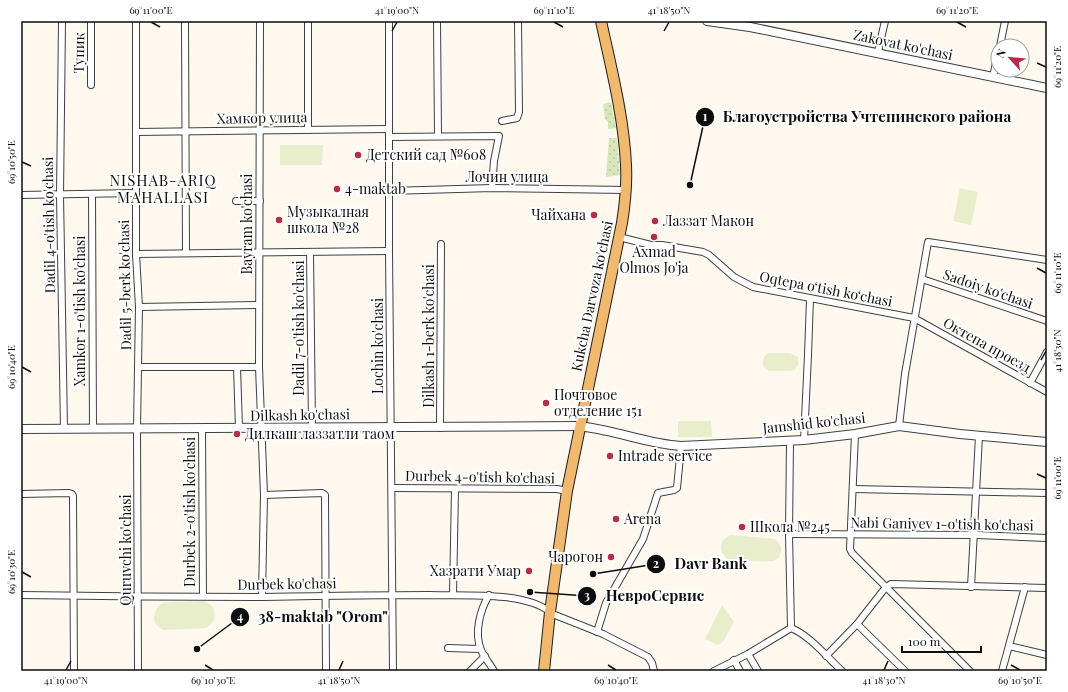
<svg xmlns="http://www.w3.org/2000/svg" width="1068" height="692" viewBox="0 0 1068 692" font-family="'Playfair Display',serif">
<style>
.grass{fill:url(#grass-dots)}
.pitch{fill:#e8eecc}
.lines{fill:none;stroke-linecap:round;stroke-linejoin:round}
.minor-casing{stroke:#404040;stroke-width:8}
.tertiary-casing{stroke:#404040;stroke-width:10}
.primary-casing{stroke:#1e1e1e;stroke-width:12}
.minor{stroke:#fff;stroke-width:6}
.tertiary{stroke:#fff;stroke-width:8}
.primary{stroke:#f0b96d;stroke-width:10}
.ticks{fill:none;stroke:#0d0d0d;stroke-width:1.5}
.poi-dot{fill:#b42e4c;stroke:#fff;stroke-width:1.5}
.labels{text-anchor:middle;stroke-width:4;stroke-linejoin:round;paint-order:stroke}
.street-label{font-size:14px;fill:#0d0d0d;stroke:#fff}
.poi-label{font-size:14px;fill:#0d0d0d;stroke:#fff;text-anchor:start}
.neighbourhood-label{font-size:15px;letter-spacing:1px;fill:#0d0d0d;stroke:#fff}
.leader{fill:none;stroke:#0d0d0d;stroke-width:1.5}
.callout-dot{fill:#0d0d0d;stroke:#fff;stroke-width:1.5}
.mark-label{font-size:12px;text-anchor:middle;font-weight:bold;fill:#fff}
.callout-label{font-size:15px;text-anchor:middle;font-weight:bold;fill:#0d0d0d;stroke:#fff;stroke-width:4;stroke-linejoin:round;paint-order:stroke}
.neatline{fill:none;stroke:#0d0d0d;stroke-width:1.5}
.ticks-label{font-size:10px;text-anchor:middle;fill:#0d0d0d}
</style>
<defs>
<pattern id="grass-dots" width="8" height="8" patternUnits="userSpaceOnUse"><rect width="8" height="8" fill="#d9e6ba"/><path d="M2 2h.1M6 6h.1" fill="none" stroke="#b9c49f" stroke-width="1.8" stroke-linecap="round"/></pattern>
</defs>
<rect width="100%" height="100%" fill="#fef8ef"/>
<g class="grass">
<polygon points="611,102 616,128 608,129 608,122 605,119 603,104"/>
<polygon points="609,138 617,138 620,175 606,177"/>
</g>
<g class="pitch">
<polygon points="280,145 323,145 322,165 280,165"/>
<polygon points="960,188 978,192 971,225 953,221"/>
<path d="M768 353H788L792 354 798 357V365L795 370 790 371H769L763 367C762 361 763 357 768 353Z"/>
<polygon points="678,421 711,421 712,437 678,437"/>
<path d="M730 535 775 539C783 545 784 557 773 561 769 562 734 561 729 559 724 558 721 552 721 547 721 541 725 538 730 535Z"/>
<path d="M205 601 212 606 214 609 215 618 210 625 206 628 164 630C159 628 155 625 154 619 154 613 157 605 163 603 172 601 194 602 205 601Z"/>
<polygon points="722,605 734,622 723,642 718,645 705,639"/>
</g>
<g class="lines">
<g class="minor-casing">
<g id="minor">
<polyline points="62,21 60,195 64,429"/>
<polyline points="136,21 136,254 139,307 137,429 138,671"/>
<polyline points="185,21 186,253"/>
<polyline points="260,21 259,367 264,495 262,597"/>
<polyline points="389,21 389,251 393,671"/>
<polyline points="437,21 438,136"/>
<polyline points="1000,46 1005,21"/>
<polyline points="878,52 885,21"/>
<polyline points="993,77 998,53"/>
<polyline points="91,85 91,21"/>
<polyline points="502,121 517,118 519,112 518,21"/>
<polyline points="308,130 308,21"/>
<polyline points="136,132 389,129"/>
<polyline points="389,137 499,136 494,161 492,188"/>
<polyline points="389,191 492,188 626,190"/>
<polyline points="92,194 93,428"/>
<polyline points="21,195 136,193"/>
<polyline points="236,201 260,201"/>
<polyline points="619,237 651,245 662,245 703,252 709,255 734,277 753,287 914,318 1047,392"/>
<polyline points="310,252 312,427"/>
<polyline points="136,254 389,251"/>
<polyline points="922,279 1047,321"/>
<polyline points="139,307 259,305"/>
<polyline points="139,367 259,367"/>
<polyline points="237,367 239,428"/>
<polyline points="1030,383 1047,352"/>
<polyline points="899,426 905,374 928,242 1047,260"/>
<polyline points="202,428 203,596"/>
<polyline points="440,428 441,244"/>
<polyline points="855,434 850,549 852,553 970,671"/>
<polyline points="804,440 808,355 810,299"/>
<polyline points="790,441 789,534 791,628"/>
<polyline points="392,488 557,489 567,491"/>
<polyline points="853,489 1047,493"/>
<polyline points="21,494 69,493 72,494 73,496 74,671"/>
<polyline points="264,495 322,493 325,495 326,671"/>
<polyline points="789,534 977,535 1047,538"/>
<polyline points="971,587 979,436"/>
<path d="M21 595C102 596 182 597 263 597 318 596 373 595 429 595 461 596 524 591 550 612"/>
<polyline points="453,595 455,489"/>
<path d="M489 595C480 610 474 633 481 650 484 657 490 664 494 671"/>
<polyline points="555,615 603,634 648,657 652,663 654,671"/>
<polyline points="857,624 905,671"/>
<path d="M791 628C809 635 827 657 842 671"/>
<polyline points="597,632 606,603 643,539 658,493 674,490 677,488 681,446"/>
<polyline points="1009,646 1047,655"/>
<polyline points="448,648 480,649"/>
<polyline points="748,654 758,671"/>
<polyline points="826,656 857,624 886,587 891,584 1047,588"/>
<polyline points="734,660 740,671"/>
<polyline points="470,671 485,656"/>
<polyline points="714,671 748,654 791,628"/>
<polyline points="1002,671 1025,587"/>
</g>
</g>
<g class="tertiary-casing">
<g id="tertiary">
<polyline points="707,21 750,27 1047,88"/>
<path d="M585 427C618 431 648 444 681 446L804 440 855 434 899 426 960 434 1047 442"/>
<polyline points="21,429 580,426"/>
</g>
</g>
<g class="primary-casing">
<path id="primary" d="M544 671 550 612 567 491 622 223C625 204 627 184 626 165 624 118 611 67 601 21"/>
</g>
<use href="#minor" class="minor"/>
<use href="#tertiary" class="tertiary"/>
<use href="#primary" class="primary"/>
</g>
<path class="ticks" d="M151 22 160 27M554 22 563 27M957 22 966 27M392 31 397 22M664 31 669 22M1037 63 1046 67M22 162 31 166M1037 268 1046 273M1041 360 1046 351M22 367 31 372M1037 474 1046 478M22 572 31 577M205 665 213 670M608 665 616 670M1011 665 1020 670M66 670 71 661M339 670 343 661M884 670 888 661"/>
<g class="poi-dot">
<circle cx="358" cy="155" r="4"/>
<circle cx="337" cy="189" r="4"/>
<circle cx="594" cy="215" r="4"/>
<circle cx="279" cy="220" r="4"/>
<circle cx="655" cy="221" r="4"/>
<circle cx="654" cy="237" r="4"/>
<circle cx="546" cy="403" r="4"/>
<circle cx="237" cy="434" r="4"/>
<circle cx="610" cy="456" r="4"/>
<circle cx="616" cy="519" r="4"/>
<circle cx="742" cy="527" r="4"/>
<circle cx="611" cy="557" r="4"/>
<circle cx="529" cy="571" r="4"/>
</g>
<g class="labels">
<g class="street-label">
<text transform="translate(903 45) rotate(12)" y="5">Zakovat ko'chasi</text>
<text transform="translate(79 53) rotate(-89)" y="5">Тупик</text>
<text transform="translate(262 118) rotate(-1)" y="5">Хамкор улица</text>
<text x="507" y="182">Лочин улица</text>
<text transform="translate(247 224) rotate(-90)" y="5">Bayram ko'chasi</text>
<text transform="translate(49 225) rotate(-91)" y="5">Dadil 4-o'tish ko'chasi</text>
<text transform="translate(125 285) rotate(-91)" y="5">Dadil 5-berk ko'chasi</text>
<text transform="translate(826 289) rotate(11)" y="5">Oqtepa oʻtish koʻchasi</text>
<text transform="translate(988 289) rotate(19)" y="5">Sadoiy ko'chasi</text>
<text transform="translate(592 296) rotate(-78)" y="5">Kukcha Darvoza ko'chasi</text>
<text transform="translate(80 311) rotate(-90)" y="5">Xamkor 1-o'tish ko'chasi</text>
<text transform="translate(299 328) rotate(-90)" y="5">Dadil 7-o'tish ko'chasi</text>
<text transform="translate(429 336) rotate(-90)" y="5">Dilkash 1-berk ko'chasi</text>
<text transform="translate(987 345) rotate(29)" y="5">Октепа проезд</text>
<text transform="translate(378 346) rotate(-90)" y="5">Lochin ko'chasi</text>
<text transform="translate(300 415) rotate(-1)" y="5">Dilkash ko'chasi</text>
<text transform="translate(814 423) rotate(-6)" y="5">Jamshid ko'chasi</text>
<text transform="translate(480 477) rotate(1)" y="5">Durbek 4-o'tish ko'chasi</text>
<text transform="translate(190 512) rotate(-90)" y="5">Durbek 2-o'tish ko'chasi</text>
<text transform="translate(942 524) rotate(1)" y="5">Nabi Ganiyev 1-o'tish ko'chasi</text>
<text transform="translate(126 550) rotate(-90)" y="5">Quruvchi ko'chasi</text>
<text transform="translate(287 584) rotate(-1)" y="5">Durbek ko'chasi</text>
</g>
<g class="poi-label">
<text x="366" y="160">Детский сад №608</text>
<text x="345" y="194">4-maktab</text>
<text x="287" y="217">Музыкалная<tspan x="287" dy="16">школа №28</tspan></text>
<text x="586" y="220" text-anchor="end">Чайхана</text>
<text x="663" y="226">Лаззат Макон</text>
<text x="654" y="257" text-anchor="middle">Axmad<tspan x="654" dy="16">Olmos Jo'ja</tspan></text>
<text x="554" y="400">Почтовое<tspan x="554" dy="16">отделение 151</tspan></text>
<text x="245" y="439">Дилкаш лаззатли таом</text>
<text x="618" y="461">Intrade service</text>
<text x="624" y="524">Arena</text>
<text x="750" y="532">Школа №245</text>
<text x="603" y="562" text-anchor="end">Чарогон</text>
<text x="521" y="576" text-anchor="end">Хазрати Умар</text>
</g>
<g class="neighbourhood-label">
<text x="163" y="186">NISHAB-ARIQ<tspan x="163" dy="17">MAHALLASI</tspan></text>
</g>
</g>
<path class="leader" d="M690 185L705 117M593 574L656 564M530 592L587 596M197 649L240 617"/>
<g class="callout-dot">
<circle cx="690" cy="185" r="4"/>
<circle cx="593" cy="574" r="4"/>
<circle cx="530" cy="592" r="4"/>
<circle cx="197" cy="649" r="4"/>
<circle cx="705" cy="117" r="10"/>
<circle cx="656" cy="564" r="10"/>
<circle cx="587" cy="596" r="10"/>
<circle cx="240" cy="617" r="10"/>
</g>
<g class="mark-label">
<text x="705" y="121">1</text>
<text x="656" y="568">2</text>
<text x="587" y="600">3</text>
<text x="240" y="621">4</text>
</g>
<g class="callout-label">
<text x="867" y="122">Благоустройства Учтепинского района</text>
<text x="711" y="569">Davr Bank</text>
<text x="655" y="601">НевроСервис</text>
<text x="323" y="622">38-maktab "Orom"</text>
</g>
<rect width="1068" height="692" fill="none" stroke="#ffffff" stroke-width="44"/>
<g transform="translate(1010 58) rotate(297)"><circle r="19" fill="#ffffff" stroke="#9e9e9e"/>
<path d="M0-3L7 15L0 10L-7 15Z" fill="#b42e4c"/>
<text y="-6" font-size="11" font-weight="bold" text-anchor="middle" fill="#0d0d0d">N</text>
</g>
<path d="M902 646v6h79v-6" fill="none" stroke="#0d0d0d" stroke-width="2"/>
<text x="908" y="646" font-size="12" fill="#0d0d0d" stroke="#ffffff" stroke-width="3" paint-order="stroke">100 m</text>
<rect x="22" y="22" width="1024" height="648" class="neatline"/>
<g class="ticks-label">
<text x="151" y="14">69°11'00"E</text>
<text x="397" y="14">41°19'00"N</text>
<text x="554" y="14">69°11'10"E</text>
<text x="669" y="14">41°18'50"N</text>
<text x="957" y="14">69°11'20"E</text>
<text transform="translate(1057 67) rotate(-90)" y="4">69°11'20"E</text>
<text transform="translate(11 162) rotate(-90)" y="4">69°10'50"E</text>
<text transform="translate(1057 273) rotate(-90)" y="4">69°11'10"E</text>
<text transform="translate(1057 351) rotate(-90)" y="4">41°18'30"N</text>
<text transform="translate(11 367) rotate(-90)" y="4">69°10'40"E</text>
<text transform="translate(1057 478) rotate(-90)" y="4">69°11'00"E</text>
<text transform="translate(11 572) rotate(-90)" y="4">69°10'30"E</text>
<text x="66" y="684">41°19'00"N</text>
<text x="213" y="684">69°10'30"E</text>
<text x="339" y="684">41°18'50"N</text>
<text x="616" y="684">69°10'40"E</text>
<text x="884" y="684">41°18'30"N</text>
<text x="1020" y="684">69°10'50"E</text>
</g>
</svg>
